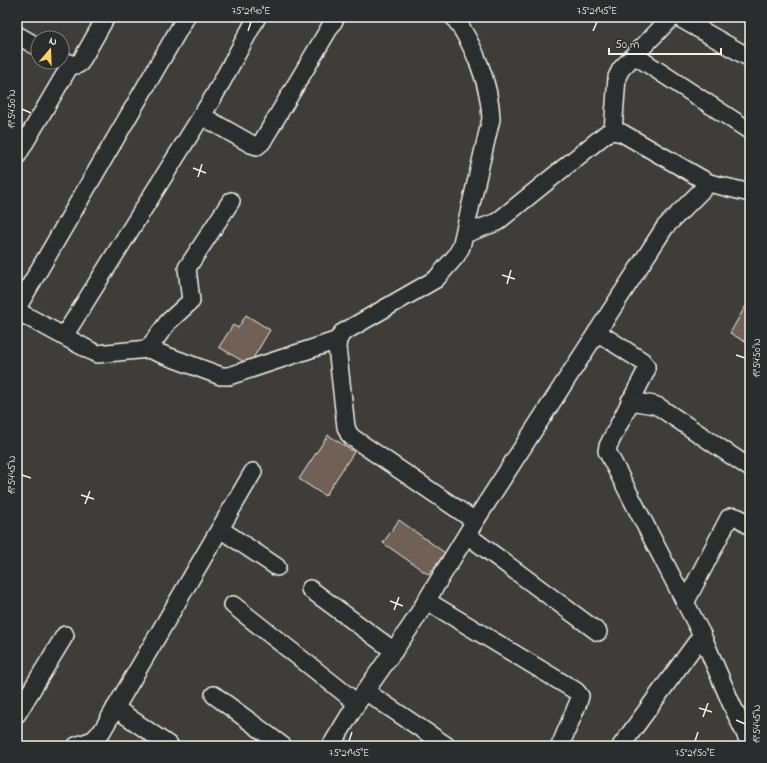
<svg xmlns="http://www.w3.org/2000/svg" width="767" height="763" viewBox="0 0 767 763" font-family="'Indie Flower',sans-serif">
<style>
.building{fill:#706156;stroke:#f4f1e8}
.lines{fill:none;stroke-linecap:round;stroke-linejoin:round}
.minor-casing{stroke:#f4f1e8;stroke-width:20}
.minor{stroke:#2a2d2e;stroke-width:17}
.ticks{fill:none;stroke:#f4f1e8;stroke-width:1.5}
.neatline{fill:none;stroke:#f4f1e8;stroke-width:1.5}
.ticks-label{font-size:10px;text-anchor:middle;fill:#f4f1e8}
</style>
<rect width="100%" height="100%" fill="#3f3d3a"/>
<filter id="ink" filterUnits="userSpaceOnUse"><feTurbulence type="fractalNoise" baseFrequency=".025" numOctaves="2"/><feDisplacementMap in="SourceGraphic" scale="8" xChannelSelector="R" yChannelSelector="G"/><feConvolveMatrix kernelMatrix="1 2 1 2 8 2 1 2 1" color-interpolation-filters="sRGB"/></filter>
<g filter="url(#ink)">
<g class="building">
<polygon points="745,307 750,310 750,338 747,343 730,333"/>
<polygon points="246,315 270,330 249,365 219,347 233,325 238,328"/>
<polygon points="328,435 354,452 325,496 299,479"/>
<polygon points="399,520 445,553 429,575 383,543"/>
</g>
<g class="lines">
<g class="minor-casing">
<g id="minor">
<path d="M454 17C474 45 490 84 491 119L461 247 456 256 436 279 342 333 338 340 337 347 346 427 349 434 353 438 475 521"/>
<polyline points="678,17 750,58"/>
<polyline points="17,35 38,47"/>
<polyline points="634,55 750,131"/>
<polyline points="63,60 71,64 77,65 80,63 106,17"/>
<polyline points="202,116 251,144 257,146 262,142 336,17"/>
<polyline points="613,131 617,77 621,69 672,17"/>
<polyline points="17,156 71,64"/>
<polyline points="465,234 497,222 607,133 613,131 622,133 709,183"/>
<polyline points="17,308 186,17"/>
<polyline points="17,311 91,351 97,354 148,349 221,376 229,376 338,340"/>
<polyline points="597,332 642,361 646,366 646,371 608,446 607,451 702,635 731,703 750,744"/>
<polyline points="64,336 214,96 257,17"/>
<polyline points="148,349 168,322 191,301 187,268 231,201"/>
<polyline points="630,401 654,405 659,407 750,468"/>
<polyline points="220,529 277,567"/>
<polyline points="467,535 598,632"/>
<polyline points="310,589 394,651"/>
<polyline points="427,601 576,691 580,696 578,703 560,746"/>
<path d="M685 603 729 518C736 513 744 522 750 526"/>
<polyline points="233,605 357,703"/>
<polyline points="365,691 447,746"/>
<polyline points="214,695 283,746"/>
<polyline points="115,708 170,746"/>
<polyline points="17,714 65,635"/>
<polyline points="76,746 93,740 102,731 253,472"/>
<polyline points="331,746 357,703 411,626 475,521 665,227 709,183 750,193"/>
<polyline points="621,746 702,635"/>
</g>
</g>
<use href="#minor" class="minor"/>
</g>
</g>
<path class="ticks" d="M248 31 251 22M593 31 597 22M22 109 31 113M193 168 206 173M198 177 202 164M502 275 515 279M507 284 511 270M736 355 745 358M22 475 31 478M81 495 94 499M85 504 90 491M390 601 403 606M394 610 399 597M699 708 712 712M703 717 708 703M736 720 745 724M349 741 352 732M695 741 698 732"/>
<rect width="767" height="763" fill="none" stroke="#2a2d2e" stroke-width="44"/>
<g transform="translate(50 50) rotate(19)"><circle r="19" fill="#2a2d2e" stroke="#7b7b78"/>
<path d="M0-3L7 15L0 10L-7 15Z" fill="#ffd166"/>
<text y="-6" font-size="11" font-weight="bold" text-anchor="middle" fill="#f4f1e8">N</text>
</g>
<path d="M609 48v6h112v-6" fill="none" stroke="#f4f1e8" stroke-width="2"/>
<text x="615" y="48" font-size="12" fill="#f4f1e8" stroke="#2a2d2e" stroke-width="3" paint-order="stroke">50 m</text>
<rect x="22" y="22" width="723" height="719" class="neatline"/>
<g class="ticks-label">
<text x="251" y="14">75°21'40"E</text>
<text x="597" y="14">75°21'45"E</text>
<text transform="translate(11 109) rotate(-90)" y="4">19°54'50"N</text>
<text transform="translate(756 358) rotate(-90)" y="4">19°54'50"N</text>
<text transform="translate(11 475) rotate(-90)" y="4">19°54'45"N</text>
<text transform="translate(756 724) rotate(-90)" y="4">19°54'45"N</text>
<text x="349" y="756">75°21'45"E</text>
<text x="695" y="756">75°21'50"E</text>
</g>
</svg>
